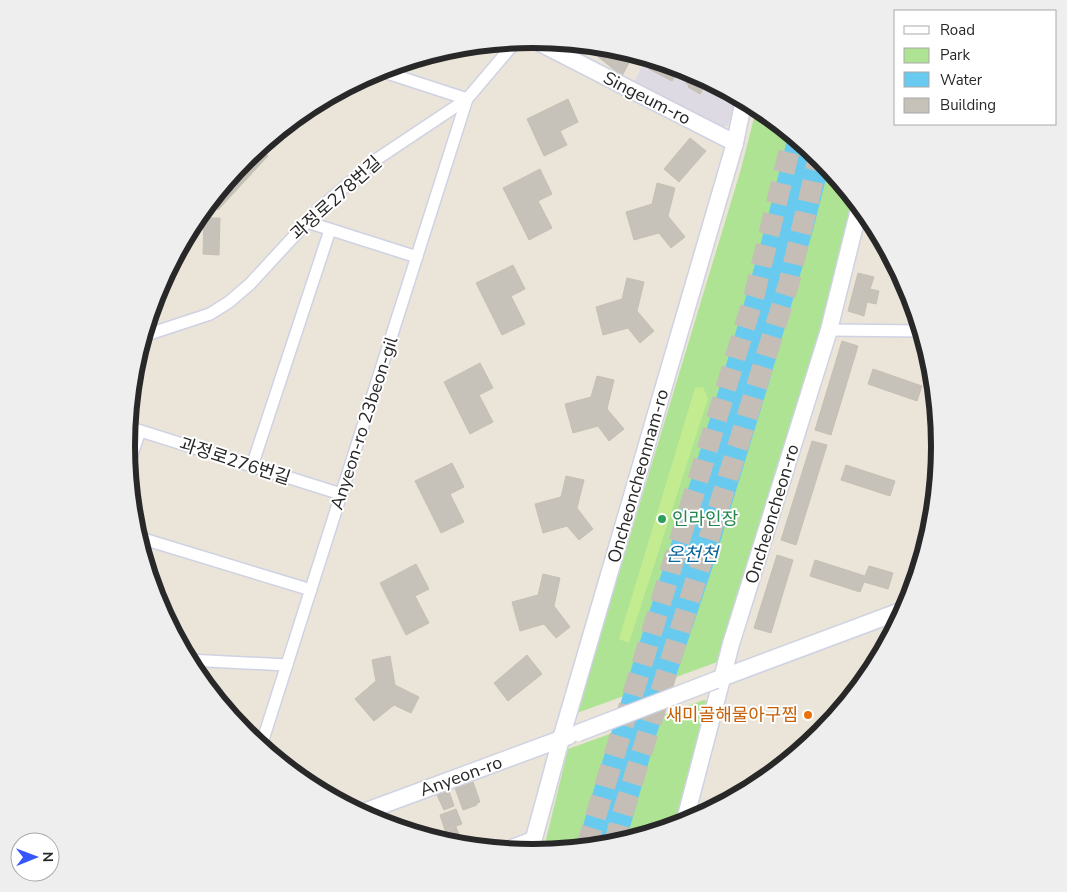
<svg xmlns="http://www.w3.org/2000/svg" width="1067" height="892" viewBox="0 0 1067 892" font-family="'Nunito Sans','Noto Sans KR',sans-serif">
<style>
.industrial{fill:#dddae3}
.green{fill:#aee394}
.pitch{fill:#c3eb8f}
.water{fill:#69caf0}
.building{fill:#c6c1b9;stroke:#c6c0b3}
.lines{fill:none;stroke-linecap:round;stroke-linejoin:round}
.highway-tunnel{stroke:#c4beb6;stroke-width:21;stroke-dasharray:21 11;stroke-linecap:butt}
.street-casing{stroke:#cfd2e2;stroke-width:14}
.secondary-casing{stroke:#cfd2e2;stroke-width:19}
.street{stroke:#fff;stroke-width:11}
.secondary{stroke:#fff;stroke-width:16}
.secondary-bridge-casing{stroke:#cfd2e2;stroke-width:19;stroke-linecap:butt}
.secondary-bridge{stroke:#fff;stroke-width:16}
.leisure-dot{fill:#2e9e5b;stroke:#fff;stroke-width:2}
.food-dot{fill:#e8710a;stroke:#fff;stroke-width:2}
.labels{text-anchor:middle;stroke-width:4;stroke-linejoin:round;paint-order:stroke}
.street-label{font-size:18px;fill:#282828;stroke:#fff}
.leisure-label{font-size:18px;fill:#27864d;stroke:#fff;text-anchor:start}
.food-label{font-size:18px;fill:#c56008;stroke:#fff;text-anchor:end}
.water-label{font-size:19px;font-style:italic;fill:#0b669a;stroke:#fff}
.rim{fill:none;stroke:#282828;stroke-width:6}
</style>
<rect width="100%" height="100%" fill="#ebe4d9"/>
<polygon class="industrial" points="647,57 690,70 736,94 728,126 722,127 633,84"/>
<g class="green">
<polygon points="757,106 822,158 854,198 816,347 723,660 577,713 581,698 741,169"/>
<polygon points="704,700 708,701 701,740 674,827 613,845 543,852 568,749"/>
</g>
<polygon class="pitch" points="703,387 708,399 629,643 619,639 695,388"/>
<path class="water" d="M789 131 822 158 829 167 813 230 768 386 712 569 657 733 626 841 613 845 576 849C646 610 732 374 789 131Z"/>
<g class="building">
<polygon points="570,42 613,47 634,53 622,76 586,47"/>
<polygon points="654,59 690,70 708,80 700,94 688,87 689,85 686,83 687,81 676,74 672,81 649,69"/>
<polygon points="568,99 578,122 560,131 567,145 544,156 527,119"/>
<polygon points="690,138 706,151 679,182 664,169"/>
<polygon points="258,148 268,156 218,210 210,202 246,158"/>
<polygon points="540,169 552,194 538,201 552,228 529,240 503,188"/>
<polygon points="657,183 675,188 668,216 685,237 671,248 659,233 634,240 626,212 652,204"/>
<polygon points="204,218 220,218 219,255 203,254"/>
<polygon points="513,265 525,289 511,296 525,324 502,335 476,283"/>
<polygon points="858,273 874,277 870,289 879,291 876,304 867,302 864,316 848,311"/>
<polygon points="627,278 644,282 637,311 654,331 640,343 628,328 603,335 596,307 622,299"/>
<polygon points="842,341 858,346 831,435 815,430"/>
<polygon points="480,363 493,388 479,395 493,422 470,434 444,382"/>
<polygon points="873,369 922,386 917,401 868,384"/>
<polygon points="597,376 614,380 607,409 624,429 609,441 598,426 573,433 565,404 591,397"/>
<polygon points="939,424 941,446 936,491 929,490"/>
<polygon points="812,441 827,445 796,545 781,540"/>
<polygon points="452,463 464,487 450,494 464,522 441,533 415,481"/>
<polygon points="846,465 895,481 890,496 841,480"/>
<polygon points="566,476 584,480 577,508 593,529 579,540 567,526 543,533 535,504 561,497"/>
<polygon points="926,505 935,506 933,523 923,521"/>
<polygon points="777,555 793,560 771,633 754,628"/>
<polygon points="815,560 865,576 869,566 893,573 888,589 864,582 860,592 810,576"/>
<polygon points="416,564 429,589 415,596 429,623 406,635 380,583"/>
<polygon points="543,574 560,578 554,606 570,627 556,638 544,624 520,631 512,602 538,595"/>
<polygon points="527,655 542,674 508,701 494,683"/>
<polygon points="390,656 395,685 419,697 411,713 394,705 374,721 355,699 376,681 372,660"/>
<polygon points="473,782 480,802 477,803 477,805 463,810 455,788"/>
<polygon points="449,791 454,806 444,810 437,795"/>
<polygon points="456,809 462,824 445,830 440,815"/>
<polygon points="456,827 461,840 450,844 447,843 443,832"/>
</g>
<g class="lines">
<g class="highway-tunnel">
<polyline points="614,845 620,822 789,283 819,156"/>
<polyline points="586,848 754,296 793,135"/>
</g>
<g class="street-casing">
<g id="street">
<polyline points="307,222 417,257"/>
<polyline points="829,330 922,331"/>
<polyline points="143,336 210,314 229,302 250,284 320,208 377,159 467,99 517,40"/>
<polyline points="128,427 341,494"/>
<polyline points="128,466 140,431"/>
<polyline points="252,466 330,230"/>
<polyline points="137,537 311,590"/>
<polyline points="188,660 287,665"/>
<polyline points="261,746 467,99 378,70"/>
<polyline points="500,850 534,837"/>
</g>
</g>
<g class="secondary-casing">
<g id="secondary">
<polyline points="532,39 735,143"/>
<polyline points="716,680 906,609"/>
<polyline points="361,813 569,736"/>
<polyline points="684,824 731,644 829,330 860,205"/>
<polyline points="530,853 561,739 735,143 744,99"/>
</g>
</g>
<use href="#street" class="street"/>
<use href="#secondary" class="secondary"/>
<g class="secondary-bridge-casing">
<polyline id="secondary-bridge" points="578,733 716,680"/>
</g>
<use href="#secondary-bridge" class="secondary-bridge"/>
</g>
<circle class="leisure-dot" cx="662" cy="519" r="5"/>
<circle class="food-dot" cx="808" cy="715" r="5"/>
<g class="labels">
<g class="street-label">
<text transform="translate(647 98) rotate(27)" y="6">Singeum-ro</text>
<text transform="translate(336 198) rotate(-42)" y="6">과정로278번길</text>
<text transform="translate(364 423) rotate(-72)" y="6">Anyeon-ro 23beon-gil</text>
<text transform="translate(235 461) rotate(18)" y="6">과정로276번길</text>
<text transform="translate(638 476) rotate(-74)" y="6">Oncheoncheonnam-ro</text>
<text transform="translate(772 514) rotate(-73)" y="6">Oncheoncheon-ro</text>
<text transform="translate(461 776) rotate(-20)" y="6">Anyeon-ro</text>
</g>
<g class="leisure-label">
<text x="672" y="525">인라인장</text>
</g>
<g class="food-label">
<text x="798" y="721">새미골해물아구찜</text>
</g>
<g class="water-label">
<text x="692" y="561">온천천</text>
</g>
</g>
<path d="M0 0H1067V892H0ZM135 446a398 398 0 1 1 796 0a398 398 0 1 1-796 0Z" fill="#eee" fill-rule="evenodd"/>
<path class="rim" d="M135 446a398 398 0 1 1 796 0a398 398 0 1 1-796 0Z"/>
<rect x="894" y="10" width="162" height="115" fill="#ffffff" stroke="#a9a9a9"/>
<rect x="904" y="26" width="25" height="8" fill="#ffffff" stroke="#a9a9a9"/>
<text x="940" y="35" font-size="15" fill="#282828">Road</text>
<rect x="904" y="48" width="25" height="15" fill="#aee394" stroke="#a9a9a9"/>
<text x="940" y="60" font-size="15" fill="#282828">Park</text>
<rect x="904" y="72" width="25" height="15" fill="#69caf0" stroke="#a9a9a9"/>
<text x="940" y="85" font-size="15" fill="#282828">Water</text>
<rect x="904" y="98" width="25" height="15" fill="#c6c1b9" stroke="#a9a9a9"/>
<text x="940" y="110" font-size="15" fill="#282828">Building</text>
<g transform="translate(35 857) rotate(89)"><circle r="24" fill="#ffffff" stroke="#a9a9a9"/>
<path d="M0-4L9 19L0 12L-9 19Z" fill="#3457fd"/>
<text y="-8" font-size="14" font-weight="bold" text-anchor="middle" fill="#282828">N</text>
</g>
</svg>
